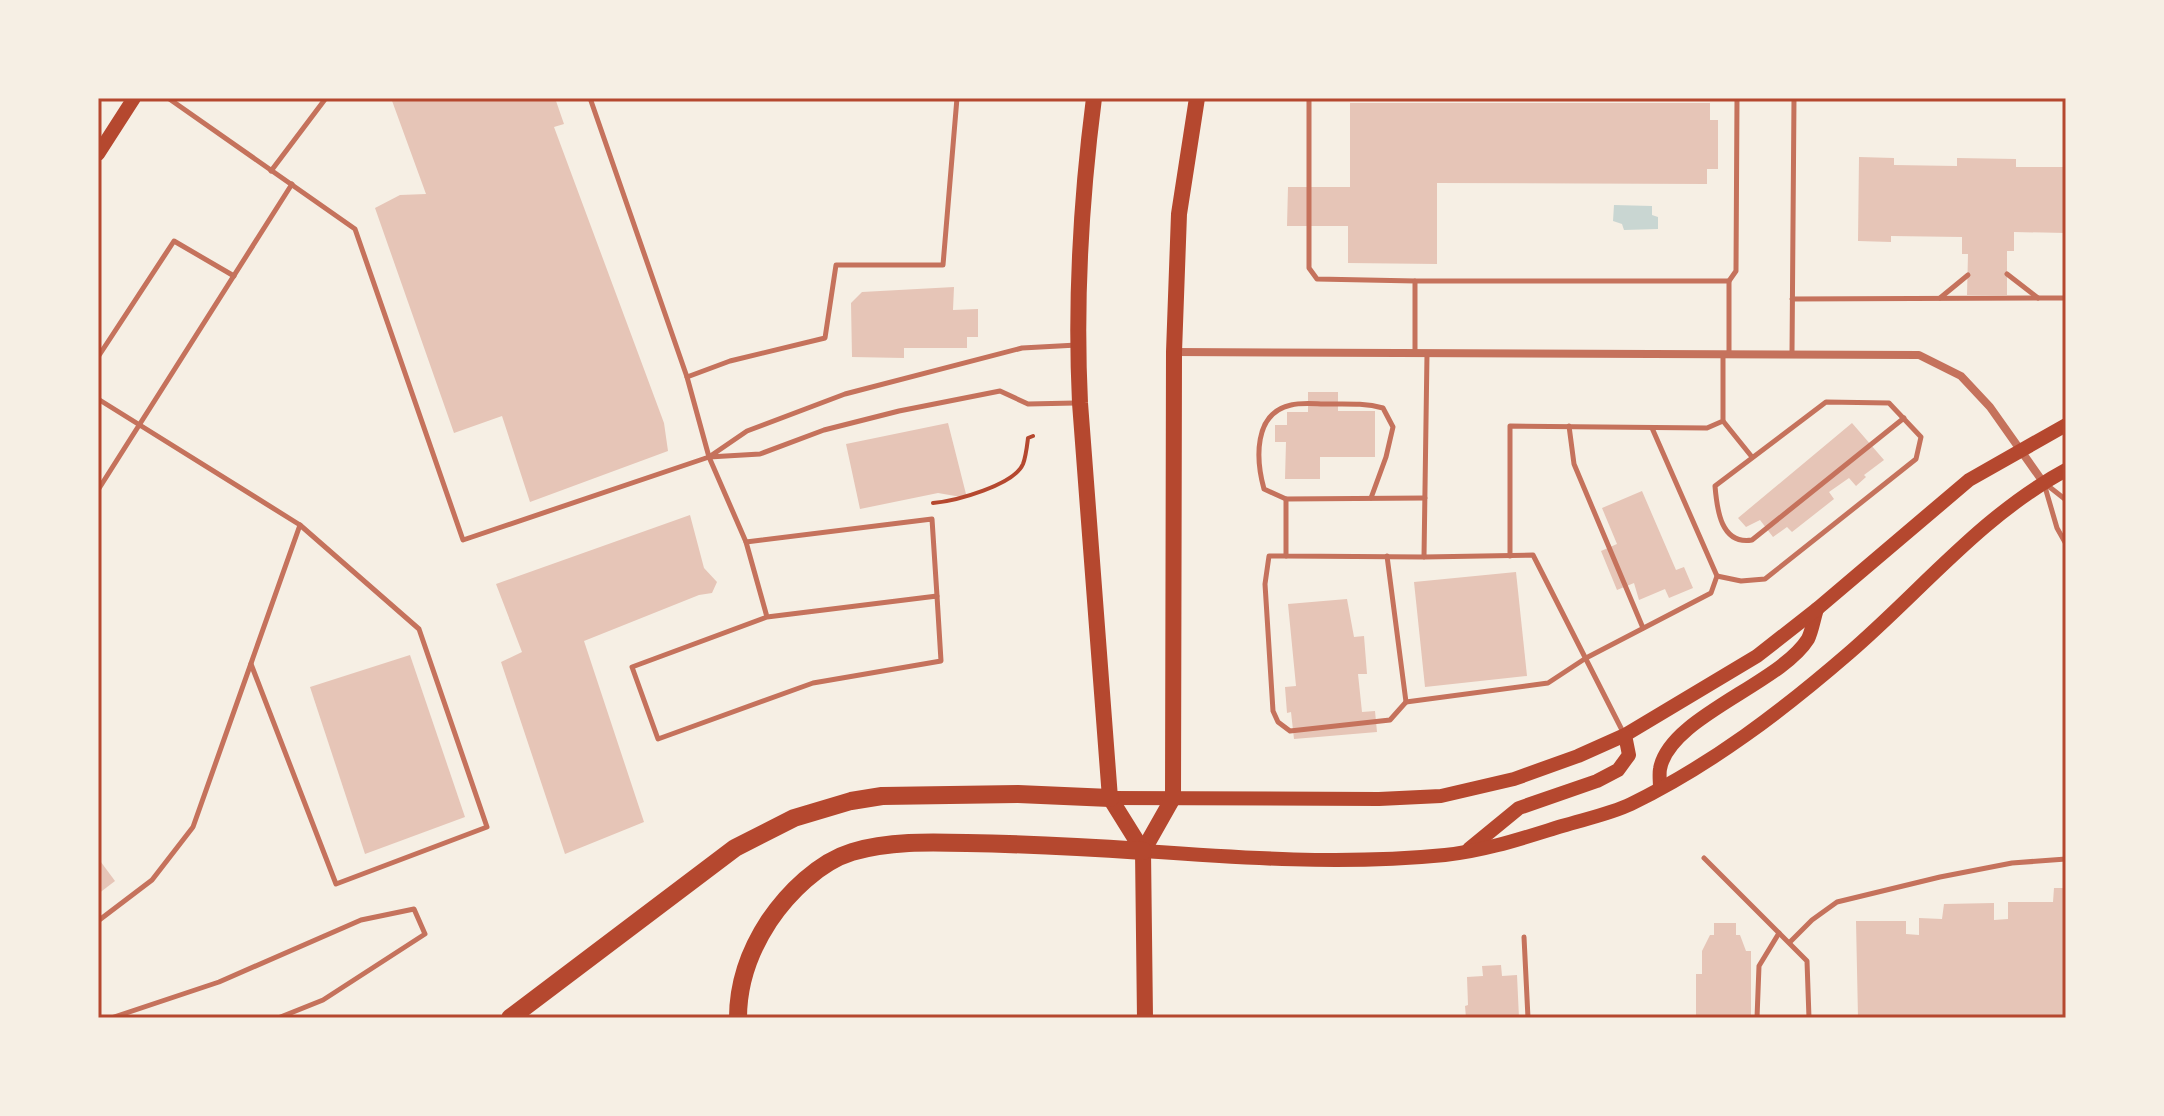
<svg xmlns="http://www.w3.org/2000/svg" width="2164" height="1116" viewBox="0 0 2164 1116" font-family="Lato,sans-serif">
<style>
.water{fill:#c9d6d2}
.building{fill:#e6c5b7}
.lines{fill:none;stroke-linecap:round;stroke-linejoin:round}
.path{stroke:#b5482f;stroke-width:4}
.service{stroke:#c5725c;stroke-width:5}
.minor{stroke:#c5725c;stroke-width:8}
.secondary{stroke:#b5482f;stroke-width:14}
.primary{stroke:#b5482f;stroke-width:16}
.motorway{stroke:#b5482f;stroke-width:18}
.neatline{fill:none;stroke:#b5482f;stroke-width:3}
</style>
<rect width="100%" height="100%" fill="#f6efe4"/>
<polygon class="water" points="1614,205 1652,206 1652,215 1658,217 1658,229 1624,230 1622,224 1613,221"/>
<g class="building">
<polygon points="391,98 555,98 564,124 554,127 664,423 668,451 530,502 502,416 454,433 375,208 400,195 426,194"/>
<polygon points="1350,103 1710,103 1710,120 1718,120 1718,169 1707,169 1707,184 1437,183 1437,264 1348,263 1348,226 1287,226 1288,187 1350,187"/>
<polygon points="1859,157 1894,158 1894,165 1957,166 1957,158 2016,159 2016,167 2066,167 2066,233 2014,232 2014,251 2007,251 2007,295 1967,295 1968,254 1962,254 1962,237 1891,236 1891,242 1858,241"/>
<polygon points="954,287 953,310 978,309 978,337 967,337 967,348 904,348 904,358 852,357 851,303 862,292"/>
<polygon points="1308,392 1338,392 1338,411 1375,411 1375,457 1320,457 1320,479 1285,479 1286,442 1275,442 1275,425 1287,425 1287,412 1308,412"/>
<polygon points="948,423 967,498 938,493 860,509 846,444"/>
<polygon points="1852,423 1884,460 1864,475 1866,477 1856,486 1849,478 1829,492 1834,499 1792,532 1787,527 1773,537 1760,520 1746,527 1738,518"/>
<polygon points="1642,491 1676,570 1684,567 1693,588 1669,598 1665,589 1639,600 1634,583 1617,590 1601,551 1617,544 1602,508"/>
<polygon points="690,515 704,568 717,582 712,593 699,595 584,641 644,822 565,854 501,662 522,652 496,584"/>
<polygon points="1516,572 1527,676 1425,687 1414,582"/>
<polygon points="1347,599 1354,637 1364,636 1367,674 1358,674 1362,712 1375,711 1377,732 1294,739 1291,712 1287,713 1285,687 1296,686 1288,604"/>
<polygon points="410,655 465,817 365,854 310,687"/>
<polygon points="98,858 115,881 98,894"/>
<polygon points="2054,888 2066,888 2066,1018 1858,1018 1856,921 1906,921 1906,934 1919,935 1919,918 1942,919 1944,904 1994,903 1994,920 2008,919 2008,902 2053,902"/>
<polygon points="1714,923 1736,923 1736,935 1740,935 1746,951 1751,951 1751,1018 1696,1018 1696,974 1702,974 1702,951 1710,935 1714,935"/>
<polygon points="1501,965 1502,976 1517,975 1519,1018 1466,1018 1465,1006 1468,1005 1467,977 1483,976 1482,966"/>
</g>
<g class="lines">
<path class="path" d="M933 503C956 501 1014 485 1023 464 1026 456 1027 446 1028 438L1033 436"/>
<g class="service">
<polyline points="168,98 355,229 463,540 709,457"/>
<polyline points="590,98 687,377 730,361 825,338 836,265 943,265 957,98"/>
<polyline points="1309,98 1309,268 1317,279 1415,281 1415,353"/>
<polyline points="271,171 326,98"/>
<polyline points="2007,274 2038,298"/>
<polyline points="1415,281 1729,281"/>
<polyline points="1940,298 1968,275"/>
<polyline points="1792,299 2066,298"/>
<polyline points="1427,354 1424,557 1533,555 1623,732"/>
<polyline points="1729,354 1729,281 1736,271 1737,98"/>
<polyline points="1792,354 1794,98"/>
<polyline points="98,357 174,241 234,276"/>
<polyline points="687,377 709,457 746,542 767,617 937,596 941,661 813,683 658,739 632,667 767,617"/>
<polyline points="98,399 300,525 193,827 152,880 98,921"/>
<polyline points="1075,403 1028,404 1000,391 899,411 824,430 760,454 709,457 747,431 845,394 1022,348 1077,345"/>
<polyline points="1723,421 1752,457"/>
<polyline points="1569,426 1574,464 1643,628"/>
<polyline points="2047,485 2066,500"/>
<polyline points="2045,487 2057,528 2066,544"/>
<polyline points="98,490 292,184"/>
<path d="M1286 499 1264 489C1256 460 1253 413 1291 405 1302 402 1316 404 1328 404 1347 404 1365 403 1383 408L1393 427 1386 457 1371 498"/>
<polyline points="746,542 932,519 937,596"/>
<polyline points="1286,556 1269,556 1265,584 1273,711 1278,722 1290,731 1390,720 1406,702"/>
<polyline points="1387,556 1406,702 1548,683 1586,658 1711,593 1717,576 1652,428"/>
<polyline points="1510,556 1510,426 1707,428 1723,421 1723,355"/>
<polyline points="1424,557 1286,556 1286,499 1425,498"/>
<path d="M1717 576 1741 581 1765 579 1916 459 1921 437 1889 403 1826 402 1715 486C1717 510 1721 545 1752 540L1904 418"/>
<polyline points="251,664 336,884 487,827 419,629 300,525"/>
<polyline points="1704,858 1807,961 1809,1018"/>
<polyline points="1524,937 1528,1018"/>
<polyline points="1790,942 1812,920 1837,902 1940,877 2012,863 2066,859"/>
<polyline points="111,1018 219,982 361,920 414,909 425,934 323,1000 278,1018"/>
<polyline points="1757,1018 1759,966 1779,933"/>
</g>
<polyline class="minor" points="1175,352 1919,355 1961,376 1990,407 2043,482"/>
<g class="secondary">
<polyline points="98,154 134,98"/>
<path d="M1660 788C1660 782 1659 774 1660 769 1669 717 1780 684 1808 639 1812 631 1814 618 1817 609"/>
<polyline points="1110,798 1379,799 1441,796 1514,779 1578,756 1625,735 1757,656 1817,609 1969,480 2066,425"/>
<polyline points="1469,849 1519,808 1597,781 1618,770 1629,755 1625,735"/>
<path d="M1143 851C1243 858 1344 865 1445 855 1485 851 1523 838 1562 826 1585 819 1610 814 1631 804 1711 765 1782 711 1849 653 1920 592 1982 515 2066 470"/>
</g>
<g class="primary">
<path d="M1094 98C1081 199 1075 301 1080 403L1110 798 1143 851 1145 1018"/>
<polyline points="1143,851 1173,798 1174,352 1179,214 1197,98"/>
</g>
<g class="motorway">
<polyline points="510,1018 735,848 794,818 851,801 882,796 1018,794 1110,798"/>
<path d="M738 1018C738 983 750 950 769 921 788 893 819 862 852 852 888 841 929 842 967 843 1025 844 1084 847 1143 851"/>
</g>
</g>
<rect width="2164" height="1116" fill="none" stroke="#f6efe4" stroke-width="200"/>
<rect x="100" y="100" width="1964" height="916" class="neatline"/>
</svg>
